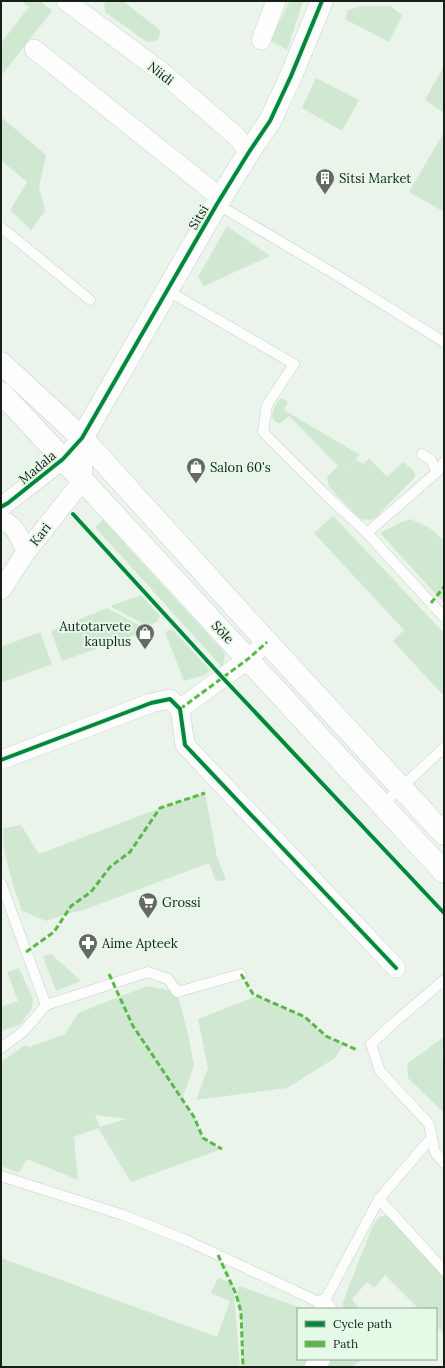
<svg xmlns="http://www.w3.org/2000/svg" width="445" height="1368" viewBox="0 0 445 1368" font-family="Lora,serif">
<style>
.green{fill:#d0e8d2;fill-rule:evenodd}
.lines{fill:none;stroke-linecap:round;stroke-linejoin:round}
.lane-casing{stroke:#c9d1ca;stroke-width:11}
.street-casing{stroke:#c9d1ca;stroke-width:20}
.secondary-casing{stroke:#c9d1ca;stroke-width:23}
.lane{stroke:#fcfdfc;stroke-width:10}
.street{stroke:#fcfdfc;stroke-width:19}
.secondary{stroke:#fcfdfc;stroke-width:22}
.quiet{stroke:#58b947;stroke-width:3;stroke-dasharray:6 3;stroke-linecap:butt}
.cycleway-casing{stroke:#e5f9e7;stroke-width:6}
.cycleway{stroke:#00873e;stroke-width:4}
.labels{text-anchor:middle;stroke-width:4;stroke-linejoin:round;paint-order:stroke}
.street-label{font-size:13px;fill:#181f19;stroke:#e5f9e7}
.poi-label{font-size:13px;fill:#181f19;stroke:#e5f9e7;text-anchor:start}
</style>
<rect width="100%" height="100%" fill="#eaf4ea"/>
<g class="green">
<polygon points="21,1 40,1 52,11 1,76 1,43 29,7"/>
<polygon points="104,1 123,1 161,31 158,40 147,42 105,12"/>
<polygon points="290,1 303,1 287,50 270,40"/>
<polygon points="361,6 390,6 402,15 389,42 345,19 348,10"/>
<polygon points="444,66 444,113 425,100"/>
<polygon points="316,78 359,100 342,131 302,108"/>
<polygon points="1,117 46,155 39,187 45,211 31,230 10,210 27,182 1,160"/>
<polygon points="444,132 444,212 409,192"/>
<polygon points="227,226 270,256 204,286 198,277"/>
<path d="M282 398 288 402 284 410 360 455 342 473 356 460 364 464 369 458 387 477 403 462 414 471 415 477 375 518 370 520 360 519 329 487 327 477 338 466 289 416 281 423C276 423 274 421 272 416 273 410 276 401 282 398Z"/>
<polygon points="333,516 444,633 444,696 393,641 404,630 314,533"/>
<polygon points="411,519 431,529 444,541 444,603 380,533 399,523"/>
<polygon points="103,520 225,653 223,668 95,527"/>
<polygon points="141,595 160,616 157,622 147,626 110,606"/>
<polygon points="107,608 148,630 62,661 51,631"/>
<polygon points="172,629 210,670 205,675 184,681 165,632"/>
<polygon points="40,632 52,664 1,683 1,647"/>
<path d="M205 793 217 857 226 880 216 881 209 863 81 911 66 914 46 921 22 911C15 891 0 847 4 828L21 825 39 854 160 808Z"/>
<polygon points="51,954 81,981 56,991 43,956"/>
<polygon points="19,968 33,999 32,1008 20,1025 1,1031 1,1007 18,1001 7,972"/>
<path d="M147 986 177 992 188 1034 194 1066 182 1099 194 1117 203 1138 222 1149 131 1182 98 1128 68 1139 74 1138 78 1180 27 1159 19 1173 1 1166V1062L25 1045 29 1047 65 1034 78 1013ZM95 1115H96L126 1119 100 1127Z"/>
<polygon points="257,996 305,1017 326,1036 344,1044 335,1058 287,1088 196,1100 208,1068 198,1019"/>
<polygon points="444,1037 442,1058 444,1060 444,1113 408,1078 407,1064"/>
<polygon points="387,1215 444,1278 444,1334 436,1326 436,1309 419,1309 385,1275 374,1288 367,1282 352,1299 359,1309 343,1309 343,1302 373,1225 379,1217"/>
<polygon points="1,1258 217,1337 230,1301 211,1293 218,1278 233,1283 240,1367 1,1367"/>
<polygon points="239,1286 304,1309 298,1309 298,1359 314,1359 310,1367 243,1367 241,1312 236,1294"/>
<polygon points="329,1359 359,1359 360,1361 353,1367 322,1367"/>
</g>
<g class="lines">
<g class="lane-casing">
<g id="lane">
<polyline points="217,204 338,276 444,342"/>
<polyline points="1,227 90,300"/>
<polyline points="168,291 294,364 267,405 263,432 326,495 367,533 444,617"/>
<polyline points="422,454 431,460 437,472"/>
<polyline points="367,533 437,472 444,462"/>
<polyline points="382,805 444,748"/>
<polyline points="1,883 46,1005 148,972 168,979 177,992 241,974"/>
<polyline points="444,980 397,1020 371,1044 380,1071 429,1124 435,1152 444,1163"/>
<polyline points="1,1048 24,1031 46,1005"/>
<polyline points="1,1176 123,1215 188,1241 323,1304 379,1199 432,1137"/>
<polyline points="379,1199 444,1270"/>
</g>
</g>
<g class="street-casing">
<g id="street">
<polyline points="66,1 162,72 236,136 249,152"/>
<polyline points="261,40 276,1"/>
<polyline points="34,49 221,198"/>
<polyline points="1,507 40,477 63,459 73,448"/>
<path d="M1 521C15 522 21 541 26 552"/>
<polyline points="1,590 26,552 83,480 82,438"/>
<polyline points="180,709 248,659 267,642"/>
<polyline points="1,760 151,703 170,699 180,709 185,745 396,968"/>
<polyline points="323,1304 327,1309"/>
<polyline points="314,1367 321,1359"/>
</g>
</g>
<g class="secondary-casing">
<g id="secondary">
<polyline points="1,363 82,438 267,642 444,834"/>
<polyline points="1,393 25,418 444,872"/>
<polyline points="82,438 217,204 249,152 270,121 291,76 322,1"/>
</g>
</g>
<use href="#lane" class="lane"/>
<use href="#street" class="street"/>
<use href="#secondary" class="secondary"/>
<g class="quiet">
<polyline points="431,603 444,587"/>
<polyline points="180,709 248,659 267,642"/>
<polyline points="26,952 54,932 71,906 91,892 110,867 130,852 160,808 205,793"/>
<polyline points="109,974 133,1026 194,1117 203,1138 222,1149"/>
<polyline points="241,974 253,994 305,1017 326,1036 357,1050"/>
<polyline points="218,1255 236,1294 241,1312 243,1367"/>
</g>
<g class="cycleway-casing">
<g id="cycleway">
<polyline points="1,507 8,503 63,459 82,438 217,204 249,152 270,121 291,76 322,1"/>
<polyline points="73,514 222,677 444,913"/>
<polyline points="1,760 151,703 170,699 180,709 185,745 396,968"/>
</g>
</g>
<use href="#cycleway" class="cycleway"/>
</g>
<defs>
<g id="building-pin" transform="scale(1)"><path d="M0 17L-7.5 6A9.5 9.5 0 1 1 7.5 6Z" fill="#626a62" stroke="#e5f9e7"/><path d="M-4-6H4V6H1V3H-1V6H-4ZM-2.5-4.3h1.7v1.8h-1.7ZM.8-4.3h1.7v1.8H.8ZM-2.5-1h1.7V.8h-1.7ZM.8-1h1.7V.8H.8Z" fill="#fff"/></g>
<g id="shop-pin" transform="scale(1)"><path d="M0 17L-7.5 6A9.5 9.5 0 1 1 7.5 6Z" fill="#626a62" stroke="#e5f9e7"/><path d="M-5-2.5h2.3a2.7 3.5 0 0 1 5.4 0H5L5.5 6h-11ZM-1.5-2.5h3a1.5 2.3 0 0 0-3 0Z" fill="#fff"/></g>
<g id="supermarket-pin" transform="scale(1)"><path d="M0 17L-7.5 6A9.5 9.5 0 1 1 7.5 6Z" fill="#626a62" stroke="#e5f9e7"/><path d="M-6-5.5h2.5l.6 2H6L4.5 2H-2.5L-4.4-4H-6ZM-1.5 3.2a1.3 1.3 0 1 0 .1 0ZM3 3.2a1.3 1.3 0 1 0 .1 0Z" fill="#fff"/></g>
<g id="pharmacy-pin" transform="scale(1)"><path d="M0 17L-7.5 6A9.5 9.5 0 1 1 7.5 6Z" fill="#626a62" stroke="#e5f9e7"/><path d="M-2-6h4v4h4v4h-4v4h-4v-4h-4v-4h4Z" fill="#fff"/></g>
</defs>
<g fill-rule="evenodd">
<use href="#building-pin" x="325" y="178"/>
<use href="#shop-pin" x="196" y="467"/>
<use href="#shop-pin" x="145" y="633"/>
<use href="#supermarket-pin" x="148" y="902"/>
<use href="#pharmacy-pin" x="88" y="943"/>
</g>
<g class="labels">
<g class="street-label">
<text transform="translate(161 73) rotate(38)" y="5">Niidi</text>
<text transform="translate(198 217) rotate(-60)" y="5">Sitsi</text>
<text transform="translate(37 467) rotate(-40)" y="5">Madala</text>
<text transform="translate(40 534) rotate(-52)" y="5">Kari</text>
<text transform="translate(223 632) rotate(47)" y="5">Sõle</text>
</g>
<g class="poi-label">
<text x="339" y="183">Sitsi Market</text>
<text x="210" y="472">Salon 60's</text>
<text x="131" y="631" text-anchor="end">Autotarvete<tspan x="131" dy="15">kauplus</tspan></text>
<text x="162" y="907">Grossi</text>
<text x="102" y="948">Aime Apteek</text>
</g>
</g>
<rect width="445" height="1368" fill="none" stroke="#181f19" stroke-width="4"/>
<rect x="297" y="1308" width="140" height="52" fill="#e5f9e7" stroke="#93a295"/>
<rect x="305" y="1321" width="20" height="6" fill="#00873e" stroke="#93a295"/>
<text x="333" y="1328" font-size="12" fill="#181f19">Cycle path</text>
<rect x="305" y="1341" width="20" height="6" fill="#58b947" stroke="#93a295"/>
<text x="333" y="1348" font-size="12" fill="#181f19">Path</text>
</svg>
